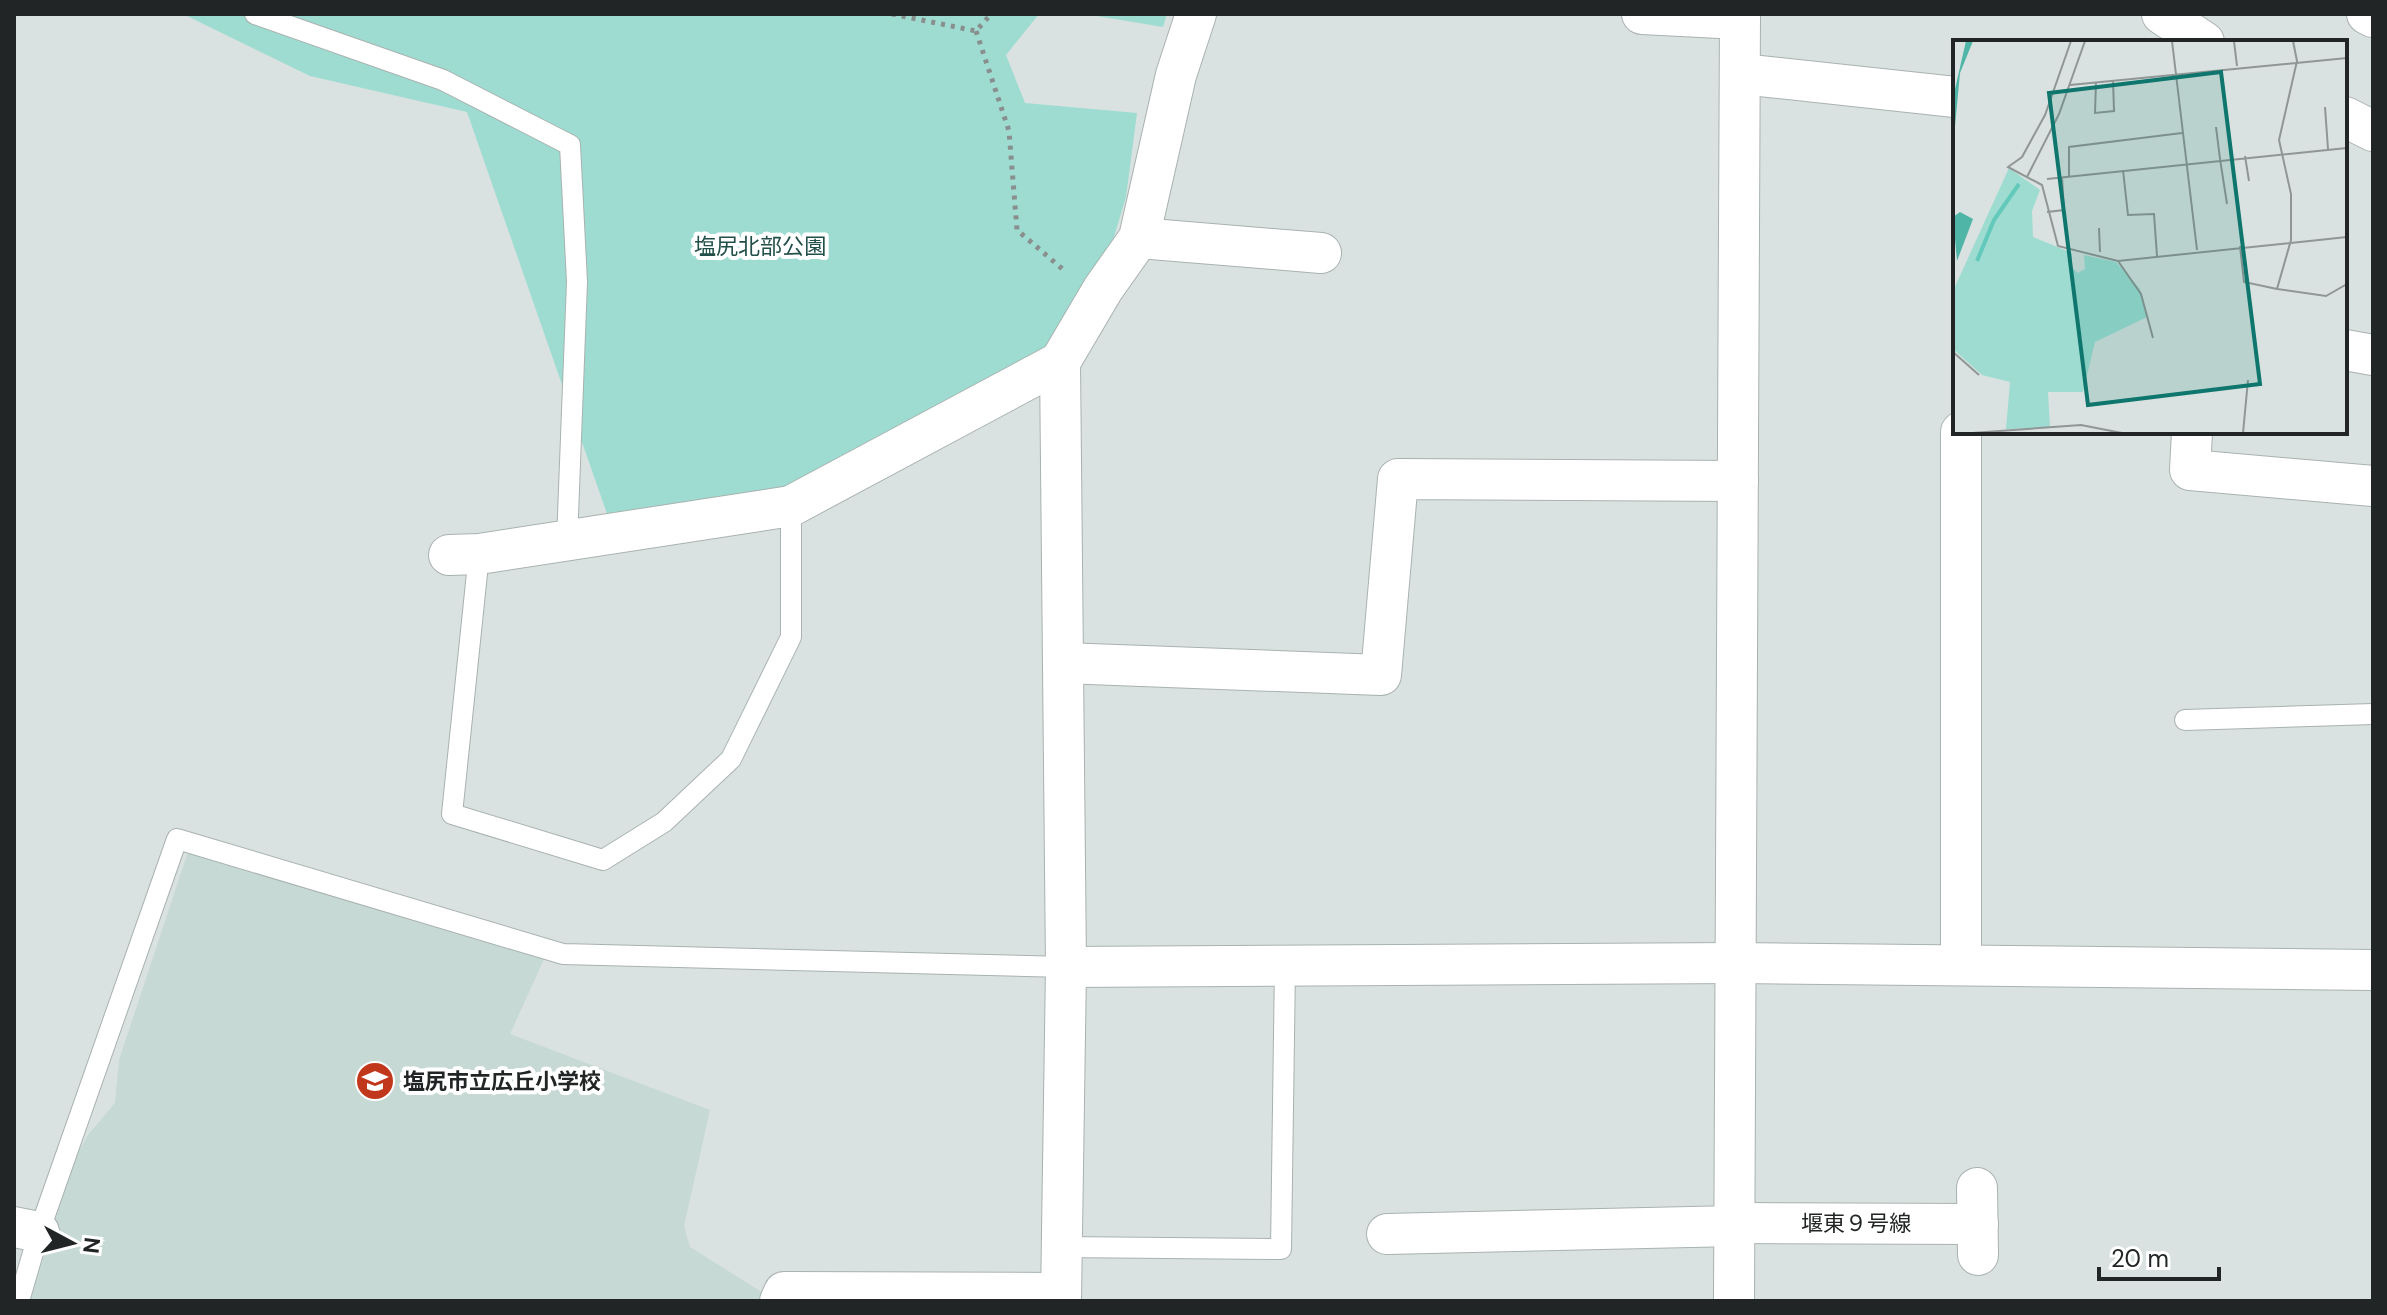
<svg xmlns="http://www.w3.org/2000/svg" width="2387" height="1315" viewBox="0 0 2387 1315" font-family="'DM Sans','Noto Sans JP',sans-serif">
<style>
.built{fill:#c6d9d5}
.green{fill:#9edcd1}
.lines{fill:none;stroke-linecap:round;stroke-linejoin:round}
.service-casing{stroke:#a9b2b0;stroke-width:22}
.minor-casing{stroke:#a9b2b0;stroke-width:42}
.path{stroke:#898f8e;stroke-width:5;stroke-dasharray:4 6;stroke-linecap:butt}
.service{stroke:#fff;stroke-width:20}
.minor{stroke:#fff;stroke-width:40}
.labels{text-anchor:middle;stroke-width:8;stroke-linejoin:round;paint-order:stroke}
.park-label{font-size:22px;fill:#224f49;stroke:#fff}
.poi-label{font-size:22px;font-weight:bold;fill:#222525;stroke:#fff;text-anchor:start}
.street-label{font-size:22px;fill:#222525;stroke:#fff}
.inset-river{fill:none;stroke:#63c9ba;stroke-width:4}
.inset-road{fill:none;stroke:#909695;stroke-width:2}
.view{fill:#0f766e;fill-opacity:0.15;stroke:#0f766e;stroke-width:4}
.inset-edge{fill:none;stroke:#222525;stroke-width:4}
</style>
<rect width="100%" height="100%" fill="#d9e2e0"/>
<polygon class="built" points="189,849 545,957 510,1034 710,1110 684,1226 690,1247 768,1296 766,1301 30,1301 74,1159 88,1135 115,1103 119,1060"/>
<g class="green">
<polygon points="183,14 1039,14 1006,55 1025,103 1137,113 1126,197 1104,270 1054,348 831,501 613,531 467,112 310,76"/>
<polygon points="1085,14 1167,14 1163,27"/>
</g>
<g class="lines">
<g class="service-casing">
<g id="service">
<polyline points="255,14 443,80 570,145 577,282 567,541"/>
<polyline points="479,554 452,814 603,860 664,822 731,759 791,637 791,506"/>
<polyline points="2185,720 2373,714"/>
<polyline points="1061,1247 1281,1249 1285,965"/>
<polyline points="19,1301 39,1232 177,839 563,954 1066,967"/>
</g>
</g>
<g class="minor-casing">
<g id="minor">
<polyline points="1642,14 1740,19"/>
<polyline points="2162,14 2204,42"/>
<polyline points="2367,14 2373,17"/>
<polyline points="1741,74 1955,97"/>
<polyline points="2345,117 2373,131"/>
<polyline points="1139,238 1321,253"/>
<polyline points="2345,350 2373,355"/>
<polyline points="2192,432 2190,470 2373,486"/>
<polyline points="449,555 479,554 791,506 1060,362"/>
<polyline points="1063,663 1381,675 1398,479 1738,481"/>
<polyline points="1961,965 1961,432"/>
<polyline points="1066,967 1737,963 2373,970"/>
<polyline points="1977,1188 1978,1255"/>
<polyline points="1735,1223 1978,1224"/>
<polyline points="14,1227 39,1232"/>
<polyline points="1387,1234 1735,1226"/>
<polyline points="780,1301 784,1292 1061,1293"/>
<polyline points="1061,1301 1066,967 1060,362 1103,289 1139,238 1176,75 1196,14"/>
<polyline points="1734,1301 1740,14"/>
</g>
</g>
<g class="path">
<polyline points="892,14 976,31 991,14"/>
<polyline points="976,31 1009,131 1017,230 1066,272"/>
</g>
<use href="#service" class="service"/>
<use href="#minor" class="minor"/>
</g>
<defs>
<g id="school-disc" transform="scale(2)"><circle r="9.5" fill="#c1371b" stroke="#fff"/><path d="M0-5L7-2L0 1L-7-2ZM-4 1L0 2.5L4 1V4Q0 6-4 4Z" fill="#fff"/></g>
</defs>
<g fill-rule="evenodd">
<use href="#school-disc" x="375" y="1081"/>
</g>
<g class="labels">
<g class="park-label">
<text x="760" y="254">塩尻北部公園</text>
</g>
<g class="poi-label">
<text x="403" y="1089">塩尻市立広丘小学校</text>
</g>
<g class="street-label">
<text x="1856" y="1231">堰東９号線</text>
</g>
</g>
<g transform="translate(1953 40)">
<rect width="394" height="394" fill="#d9e2e0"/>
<path d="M56 128 87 150 79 171 80 197 119 213V228L125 233 132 229 131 215 163 222 187 249 194 277 142 302 130 352H95L97 388 53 389 57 342 29 335 0 309V251Z" fill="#9edcd1"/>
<path d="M13 1H20L7 33 0 107V58ZM7 172 20 179 4 221 0 177Z" fill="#4eb5a7"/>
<path class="inset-river" d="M24 221 41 180 66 144"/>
<path class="inset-road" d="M118 1 92 75 69 117 55 127 89 145 105 206 165 221 394 197M219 1 244 210M281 1 284 26M340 1 344 21 326 100 338 154V200L324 249 373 256 394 244M143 42 142 73 161 71 160 40M117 45 394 18M372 67 375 109M263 87 267 119M292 116 296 141M267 119 274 164M170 130 175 175 201 174 204 216M116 136V107L229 93M74 137 106 74 132 1M94 139 394 108M94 172 111 170 109 137M146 188 147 212M287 206 291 242 324 249M165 221 188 254 200 298M0 312 26 335M19 393 128 385 169 393M190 393H304M290 393 295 340"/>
<path class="view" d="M268 32 307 344 135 365 96 53Z"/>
<rect width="394" height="394" class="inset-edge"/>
</g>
<rect width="2387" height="1315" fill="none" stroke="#222525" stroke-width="32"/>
<g transform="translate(72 1243) rotate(97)" stroke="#ffffff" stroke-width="6" paint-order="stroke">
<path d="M0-6L14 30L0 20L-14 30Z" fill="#222525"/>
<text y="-12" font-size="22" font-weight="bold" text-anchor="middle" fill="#222525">N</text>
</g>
<path d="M2099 1267v12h120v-12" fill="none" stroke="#222525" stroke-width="4"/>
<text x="2111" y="1267" font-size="24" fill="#222525" stroke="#ffffff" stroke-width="6" paint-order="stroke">20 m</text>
</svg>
